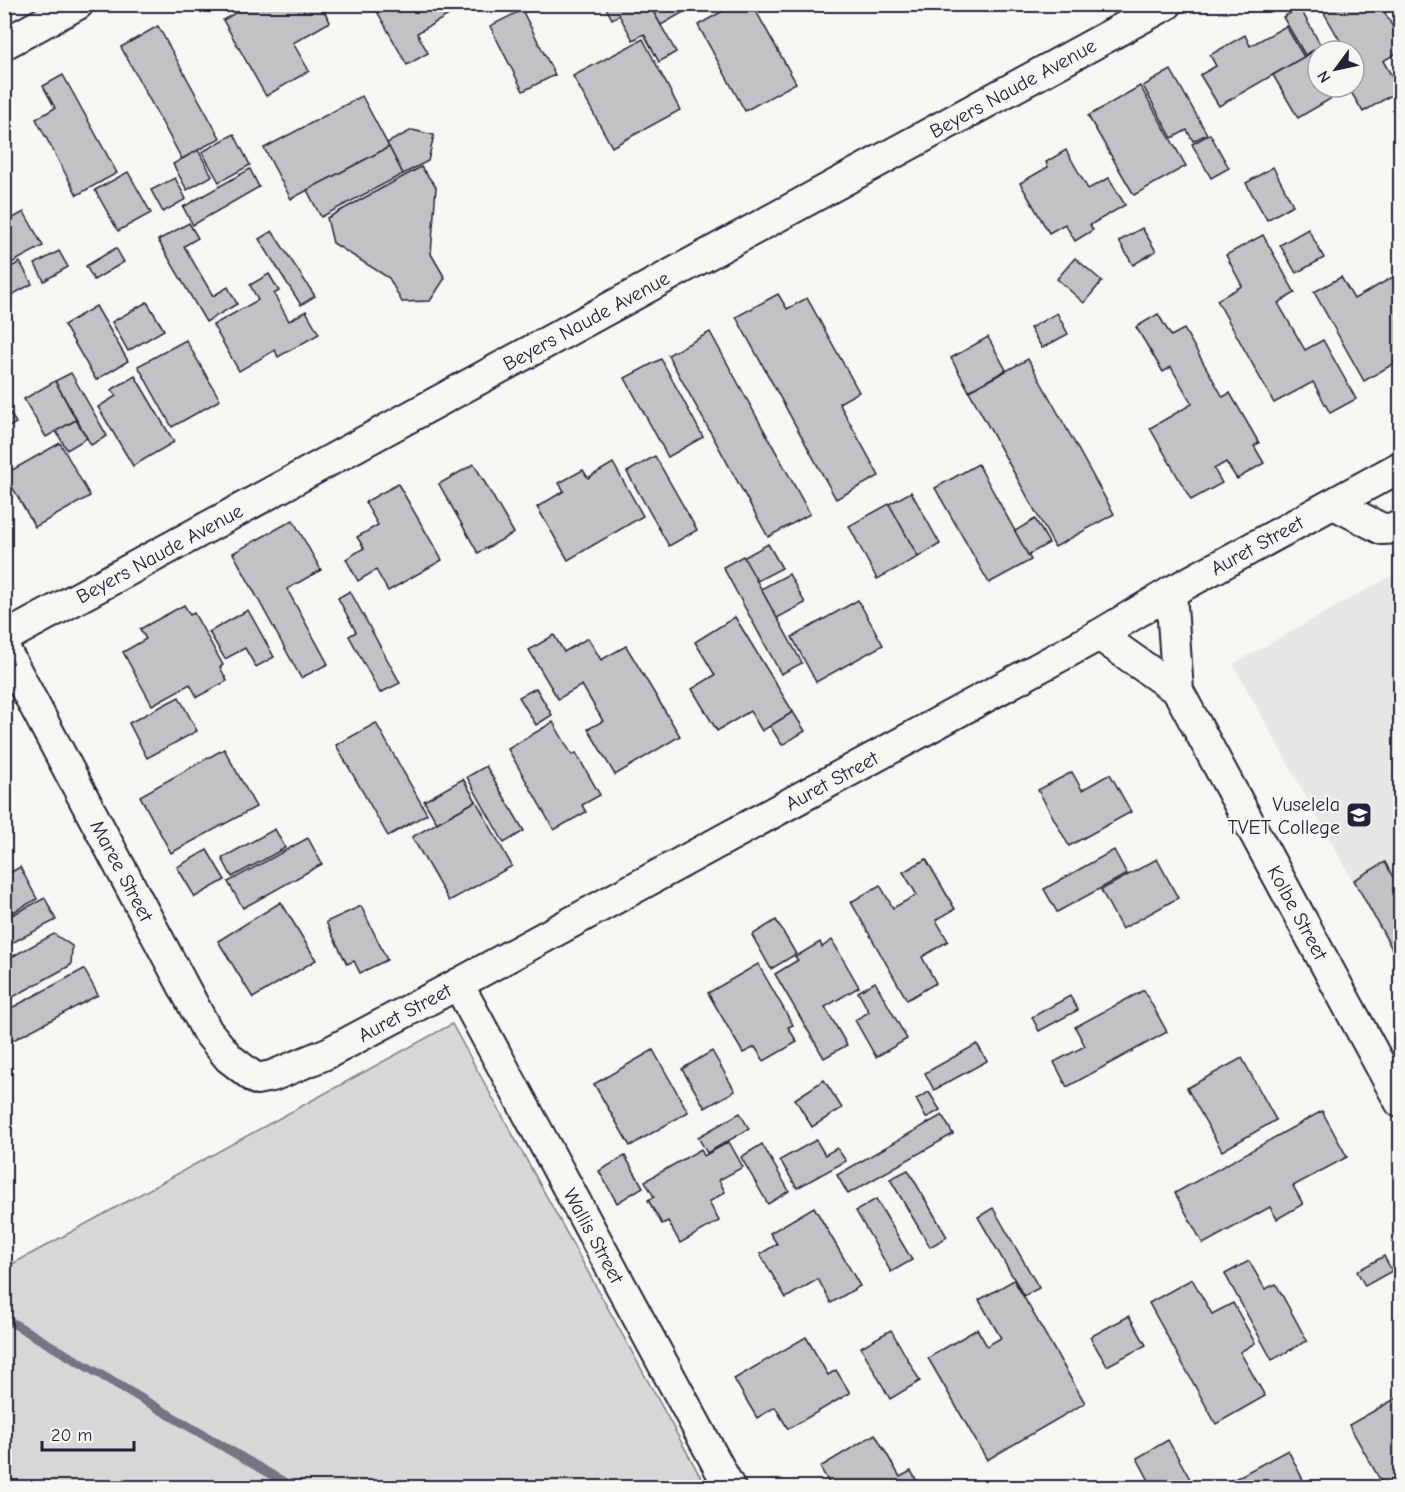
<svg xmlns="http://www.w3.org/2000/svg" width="1405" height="1492" viewBox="0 0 1405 1492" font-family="'Comic Neue',sans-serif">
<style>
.built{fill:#e6e6e4}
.green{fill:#d7d7d7;stroke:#7c7c89;stroke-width:1.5}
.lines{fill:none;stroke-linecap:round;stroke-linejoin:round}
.stream{stroke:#757583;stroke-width:9}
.building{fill:#c2c2c4;stroke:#22223b;stroke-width:1.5}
.minor-casing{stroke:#22223b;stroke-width:34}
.minor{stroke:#f6f6f2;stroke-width:30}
.labels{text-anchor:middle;stroke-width:4.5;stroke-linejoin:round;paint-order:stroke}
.street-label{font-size:20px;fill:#22223b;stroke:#f6f6f2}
.poi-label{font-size:20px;fill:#22223b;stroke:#f6f6f2;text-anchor:end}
</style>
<rect width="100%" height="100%" fill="#f6f6f2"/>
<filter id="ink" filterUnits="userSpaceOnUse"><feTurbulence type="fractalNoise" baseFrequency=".0167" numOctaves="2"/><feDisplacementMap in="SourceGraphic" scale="12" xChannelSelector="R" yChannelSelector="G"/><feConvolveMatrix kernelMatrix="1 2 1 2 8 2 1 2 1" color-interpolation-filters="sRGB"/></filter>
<g filter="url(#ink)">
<polygon class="built" points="1400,571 1400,967 1233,664"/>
<polygon class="green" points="452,1024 706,1487 5,1487 5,1268"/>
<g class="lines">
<polyline class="stream" points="4,1318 294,1488"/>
</g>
<g class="building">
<polygon points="251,4 320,4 330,22 293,43 309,71 266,96 223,20"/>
<polygon points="373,4 468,4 417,33 428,53 407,65"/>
<polygon points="604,4 649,4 676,52 659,62 644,34 633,40 619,15 612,19"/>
<polygon points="649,4 686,4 689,9 661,25"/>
<polygon points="735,4 752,4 796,83 745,111 698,25"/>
<polygon points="1319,4 1380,4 1400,40 1400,51 1383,61 1400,90 1363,112 1348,87 1354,87 1354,51 1346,51"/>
<polygon points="1300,8 1321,46 1305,55 1283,17"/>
<polygon points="522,10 555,75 523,91 490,26"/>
<polygon points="158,26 220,138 182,159 121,47"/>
<polygon points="1286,26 1304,57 1219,106 1200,75 1216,66 1210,55 1245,35 1250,46"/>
<polygon points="643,39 680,110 612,147 573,76"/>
<polygon points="1317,49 1318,87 1339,87 1342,92 1298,118 1273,75"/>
<polygon points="1171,70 1207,134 1193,141 1187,130 1172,138 1143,86"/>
<polygon points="63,75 117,173 77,195 36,119 55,108 43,86"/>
<polygon points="1140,86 1186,166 1134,195 1088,116"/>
<polygon points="362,96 389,147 291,199 264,148"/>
<polygon points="1400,102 1400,120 1393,107"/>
<polygon points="412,130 434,135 428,161 403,174 387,143"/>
<polygon points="234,134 250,165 219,182 202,152"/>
<polygon points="1210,134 1229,168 1211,178 1192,144"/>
<polygon points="389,147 403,174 321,217 307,190"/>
<polygon points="198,150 212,176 187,190 173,164"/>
<polygon points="1066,150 1088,189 1109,178 1125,205 1090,225 1093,230 1075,241 1065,224 1049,233 1020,183 1048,167 1046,162"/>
<polygon points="421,167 436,187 431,254 445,278 430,301 402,302 389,278 333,243 327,218"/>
<polygon points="1273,167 1293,205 1267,220 1246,183"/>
<polygon points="250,169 259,187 193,225 183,207"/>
<polygon points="128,172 151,213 118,231 95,190"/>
<polygon points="175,178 186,199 163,212 151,190"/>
<polygon points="24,212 43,246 4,267 4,223"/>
<polygon points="189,223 198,238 184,246 213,296 228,287 237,304 206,322 158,240"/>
<polygon points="1142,228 1156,251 1133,265 1119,241"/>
<polygon points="1308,229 1324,258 1296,273 1280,245"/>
<polygon points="272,231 315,296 301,305 259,239"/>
<polygon points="1263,235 1295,293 1278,303 1305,350 1323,340 1356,399 1330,413 1313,382 1274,403 1217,300 1242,286 1226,255"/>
<polygon points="116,248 124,262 94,280 86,266"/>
<polygon points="59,251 68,267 44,281 35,264"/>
<polygon points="1075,258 1102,281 1084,303 1057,279"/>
<polygon points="20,262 32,284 4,299 4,271"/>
<polygon points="1400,273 1400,360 1364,381 1314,292 1341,277 1354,299"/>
<polygon points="269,274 279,291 274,294 289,321 306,311 319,334 278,357 275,350 239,371 213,325 258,300 250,285"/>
<polygon points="778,294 787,309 807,298 859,392 839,403 879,476 836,499 736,317"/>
<polygon points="147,302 164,330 128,351 112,322"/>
<polygon points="96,306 128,361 96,380 64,325"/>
<polygon points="1057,313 1068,334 1042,348 1030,328"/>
<polygon points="1158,314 1171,336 1184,329 1223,397 1230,393 1259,443 1254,446 1264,463 1237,479 1226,462 1214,469 1222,483 1191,500 1150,428 1192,404 1171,367 1163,372 1136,327"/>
<polygon points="710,332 810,514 768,537 668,355"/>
<polygon points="988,337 1006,370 969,391 951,358"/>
<polygon points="186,340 220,400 172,427 138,366"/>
<polygon points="661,359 703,437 668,457 625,378"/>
<polygon points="1028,359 1114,514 1055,547 969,391"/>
<polygon points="71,373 107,436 91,445 55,381"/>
<polygon points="135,376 174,442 133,466 98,407 116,396 111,390"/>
<polygon points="55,381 76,420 46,437 24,399"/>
<polygon points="4,403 16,423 4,430"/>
<polygon points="76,420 87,438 67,450 56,431"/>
<polygon points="60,443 90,496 35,527 5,474"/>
<polygon points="655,456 697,530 669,546 627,472"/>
<polygon points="613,463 643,516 568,560 537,507 564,491 559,483 583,470 588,478"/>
<polygon points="474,464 514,533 478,553 439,484"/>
<polygon points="978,464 1031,560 989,583 935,488"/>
<polygon points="398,484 442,560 388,591 376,570 358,581 346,559 364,548 357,537 378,525 365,502"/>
<polygon points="911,492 940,544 918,557 889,504"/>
<polygon points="889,504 918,557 877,579 849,526"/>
<polygon points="1035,519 1049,543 1028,555 1015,531"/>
<polygon points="293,520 321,570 287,589 328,664 301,678 233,553"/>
<polygon points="768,544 782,568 757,581 743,558"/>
<polygon points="743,556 802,663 781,674 723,567"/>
<polygon points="789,574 805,603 777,618 761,589"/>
<polygon points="350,591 400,683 380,693 349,636 356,632 338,598"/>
<polygon points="858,600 883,645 816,682 792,637"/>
<polygon points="184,605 190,615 194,613 223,665 220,667 227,681 197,697 190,684 152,705 123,652 146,639 140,629"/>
<polygon points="248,610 274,657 256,667 245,648 225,659 209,632"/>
<polygon points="735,617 793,712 762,731 750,711 717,731 692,689 715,675 695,642"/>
<polygon points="554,635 564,652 588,638 601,660 626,646 680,736 615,775 588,729 603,721 582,685 558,699 529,650"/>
<polygon points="536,688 552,715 536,725 519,697"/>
<polygon points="179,697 197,731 147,758 129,723"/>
<polygon points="793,712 805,731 782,745 770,726"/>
<polygon points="553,722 572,755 576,753 600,795 582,805 586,812 554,830 508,749"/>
<polygon points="376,723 427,814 388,836 336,745"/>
<polygon points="224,749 256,807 171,853 140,796"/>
<polygon points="486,766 524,831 504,843 467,777"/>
<polygon points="1072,772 1082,790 1110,774 1131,812 1069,846 1038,790"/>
<polygon points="463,779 476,801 437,823 424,801"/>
<polygon points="476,801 512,866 449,901 412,837"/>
<polygon points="275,829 285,848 232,877 222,858"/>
<polygon points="308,838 322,864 243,908 228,882"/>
<polygon points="207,850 225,880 195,897 177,867"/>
<polygon points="1114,850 1127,874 1057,912 1044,889"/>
<polygon points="926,859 955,909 936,920 948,941 922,957 936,983 907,1000 851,902 880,885 893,908 917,895 903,872"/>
<polygon points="1157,859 1178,898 1122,929 1101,890"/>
<polygon points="1385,862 1397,885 1400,883 1400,963 1354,880"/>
<polygon points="20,867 37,899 4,917 4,868 8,874"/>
<polygon points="45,898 56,920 4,947 4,919"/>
<polygon points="281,902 316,960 253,998 218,941"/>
<polygon points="361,906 387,960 360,973 354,961 347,964 326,922"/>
<polygon points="776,920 796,954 771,969 752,935"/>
<polygon points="54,934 72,946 71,965 4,1002 4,961"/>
<polygon points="832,940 859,987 825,1007 847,1045 824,1058 775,974 798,960 795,957 820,942 822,947"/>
<polygon points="758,964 793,1025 788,1027 797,1042 764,1061 755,1047 743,1053 708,993"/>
<polygon points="84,969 98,995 4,1045 4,1012"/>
<polygon points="875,982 907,1039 876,1057 855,1020 869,1012 858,992"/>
<polygon points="1144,990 1167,1032 1067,1087 1054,1062 1085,1046 1075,1027"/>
<polygon points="1070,996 1078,1010 1039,1031 1032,1017"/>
<polygon points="977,1044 987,1061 934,1090 925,1073"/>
<polygon points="653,1050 688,1112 630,1146 594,1084"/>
<polygon points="712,1051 735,1091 705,1108 682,1069"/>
<polygon points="1242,1058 1276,1120 1222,1151 1187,1088"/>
<polygon points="824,1080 842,1108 812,1127 795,1099"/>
<polygon points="929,1092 940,1110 926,1118 916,1099"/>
<polygon points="1322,1111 1347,1157 1293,1186 1303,1204 1277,1219 1270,1207 1203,1244 1175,1193"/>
<polygon points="740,1113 749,1129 707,1153 698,1137"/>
<polygon points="942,1115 953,1134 848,1194 837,1175"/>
<polygon points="816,1140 825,1155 837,1148 846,1161 797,1188 780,1160"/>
<polygon points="729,1142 743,1167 719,1180 725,1192 709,1202 719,1221 680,1243 668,1221 662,1224 648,1200 654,1197 645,1181 701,1149 704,1156"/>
<polygon points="762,1144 789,1191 768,1204 741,1157"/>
<polygon points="625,1156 643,1187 617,1203 599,1171"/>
<polygon points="908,1170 947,1237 930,1247 890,1179"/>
<polygon points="876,1199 912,1260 891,1272 856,1211"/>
<polygon points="814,1207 860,1286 831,1303 818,1279 786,1298 760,1254 777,1244 770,1233"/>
<polygon points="993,1208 1039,1288 1024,1296 978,1217"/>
<polygon points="1384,1256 1392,1271 1365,1286 1357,1271"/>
<polygon points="1249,1261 1265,1289 1276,1284 1307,1341 1272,1360 1225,1274"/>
<polygon points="1192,1279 1212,1314 1233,1303 1255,1343 1240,1352 1265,1396 1216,1424 1149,1303"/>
<polygon points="1014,1280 1085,1403 987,1460 928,1358 977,1329 987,1346 1001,1338 979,1300"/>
<polygon points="1129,1316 1146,1345 1107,1366 1090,1337"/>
<polygon points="891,1330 920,1381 890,1399 861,1347"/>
<polygon points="806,1337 828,1375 836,1370 850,1393 788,1429 775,1407 757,1418 734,1379"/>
<polygon points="1400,1396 1400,1475 1383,1485 1349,1425"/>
<polygon points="875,1434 900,1477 911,1471 921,1488 832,1488 820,1467"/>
<polygon points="1168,1440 1194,1486 1191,1488 1153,1488 1137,1458"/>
<polygon points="1288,1450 1307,1488 1218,1488"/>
</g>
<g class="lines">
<g class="minor-casing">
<g id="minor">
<polyline points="4,44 78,4"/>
<polyline points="1334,504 1382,529 1400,528"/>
<path id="s1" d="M1171 592 1178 691 1400 1102"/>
<polyline points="1099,635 1178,691"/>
<path id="s2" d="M4 638 1167 4"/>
<path id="s3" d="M4 648 207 1031 229 1058 256 1079 272 1076 328 1053 458 984 1099 635 1171 592 1400 467"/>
<path id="s4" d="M458 984 730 1488"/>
</g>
</g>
<use href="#minor" class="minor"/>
</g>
</g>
<defs>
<g id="university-square" transform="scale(1.35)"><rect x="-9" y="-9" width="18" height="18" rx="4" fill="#22223b" stroke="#f6f6f2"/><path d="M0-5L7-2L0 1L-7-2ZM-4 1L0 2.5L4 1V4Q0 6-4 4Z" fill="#fff"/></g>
</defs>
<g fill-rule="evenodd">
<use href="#university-square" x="1359" y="815"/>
</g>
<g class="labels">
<g class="street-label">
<text dy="7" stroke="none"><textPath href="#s2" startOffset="1149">Beyers Naude Avenue</textPath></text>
<text dy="7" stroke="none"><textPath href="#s2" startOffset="663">Beyers Naude Avenue</textPath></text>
<text dy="7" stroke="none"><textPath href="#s3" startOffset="1638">Auret Street</textPath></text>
<text dy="7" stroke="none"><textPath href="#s2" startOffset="177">Beyers Naude Avenue</textPath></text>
<text dy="7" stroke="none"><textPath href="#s3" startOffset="1152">Auret Street</textPath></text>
<text dy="7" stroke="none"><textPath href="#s3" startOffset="252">Maree Street</textPath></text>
<text dy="7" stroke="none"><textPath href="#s1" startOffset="351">Kolbe Street</textPath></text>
<text dy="7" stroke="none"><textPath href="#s3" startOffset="666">Auret Street</textPath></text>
<text dy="7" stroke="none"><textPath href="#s4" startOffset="286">Wallis Street</textPath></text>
</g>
<g class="poi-label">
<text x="1340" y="811">Vuselela<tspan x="1340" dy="23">TVET College</tspan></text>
</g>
</g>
<rect width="1405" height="1492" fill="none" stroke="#f6f6f2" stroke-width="24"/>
<rect x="12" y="12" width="1381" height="1468" fill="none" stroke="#22223b" stroke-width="2" filter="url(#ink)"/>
<g transform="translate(1336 69) rotate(237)"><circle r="28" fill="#f6f6f2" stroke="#a1a1a9" stroke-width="1.5"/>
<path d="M0-4.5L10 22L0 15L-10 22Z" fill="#22223b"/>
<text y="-9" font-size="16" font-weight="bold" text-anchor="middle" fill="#22223b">N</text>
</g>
<path d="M42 1441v9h92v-9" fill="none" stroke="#22223b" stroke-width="3"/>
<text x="51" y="1441" font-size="18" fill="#22223b" stroke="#f6f6f2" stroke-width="4.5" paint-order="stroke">20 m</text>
</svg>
